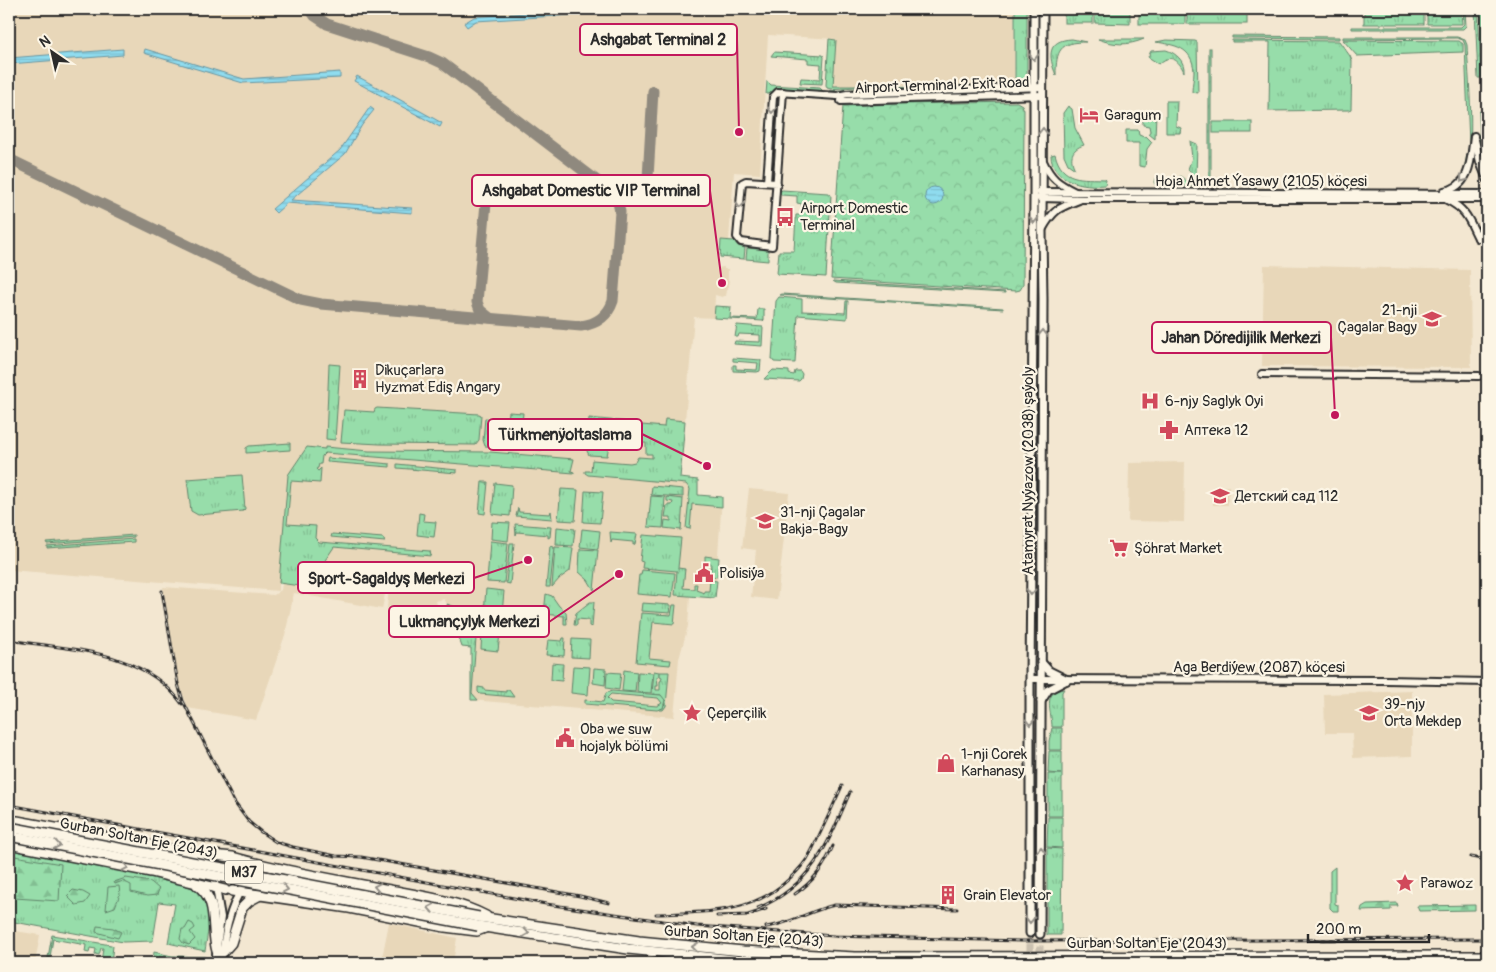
<svg xmlns="http://www.w3.org/2000/svg" width="1496" height="972" viewBox="0 0 1496 972" font-family="Pangolin,sans-serif">
<style>
.built{fill:#e8d7b9}
.grass{fill:url(#grass-tufts);stroke:#61846a}
.forest{fill:url(#forest-firs);stroke:#61846a}
.park{fill:url(#park-crowns);stroke:#61846a}
.pitch{fill:#97ddaa;stroke:#61846a;fill-rule:evenodd}
.water{fill:url(#water-rules);stroke:#6795a1}
.lines{fill:none;stroke-linecap:round;stroke-linejoin:round}
.taxiway{stroke:#8f897e;stroke-width:11}
.primary-tunnel{stroke:#cbc1b0;stroke-width:7;stroke-dasharray:7 3.5;stroke-linecap:butt}
.secondary-casing{stroke:#2b2b2b;stroke-width:10}
.primary-casing{stroke:#2b2b2b;stroke-width:11}
.highway-casing{stroke:#2b2b2b;stroke-width:12}
.secondary{stroke:#fcf5e5;stroke-width:6}
.primary{stroke:#fcf5e5;stroke-width:7}
.highway{stroke:#fcf5e5;stroke-width:9}
.rail-casing{stroke:#2b2b2b;stroke-width:3}
.rail{stroke:#fcf5e5;stroke-width:1;stroke-dasharray:4;stroke-linecap:butt}
.highway-bridge-casing{stroke:#2b2b2b;stroke-width:12;stroke-linecap:butt}
.highway-bridge{stroke:#fcf5e5;stroke-width:9}
.oneway{stroke:#949088}
.labels{text-anchor:middle;stroke-width:4.5;stroke-linejoin:round;paint-order:stroke}
.shield{fill:#fcf5e5;stroke:#6a6863;stroke-width:1}
.shield-label{font-size:14px;font-weight:bold;fill:#2b2b2b}
.street-label{font-size:15px;fill:#2b2b2b;stroke:#fcf5e5}
.poi-label{font-size:15px;fill:#2b2b2b;stroke:#fcf5e5;text-anchor:start}
.leader{fill:none;stroke:#c2185b;stroke-width:2}
.callout-dot{fill:#c2185b;stroke:#fcf5e5;stroke-width:2}
.callout{fill:#fcf5e5;stroke:#c2185b;stroke-width:2}
.callout-label{font-size:16px;text-anchor:middle;font-weight:bold;fill:#2b2b2b}
</style>
<defs>
<pattern id="grass-tufts" width="24" height="20" patternUnits="userSpaceOnUse" patternTransform="scale(1.25)"><rect width="24" height="20" fill="#97ddaa"/><path d="M3 7l-1-3M5 7V3M7 7l1-3M15 17l-1-3M17 17v-4M19 17l1-3" fill="none" stroke="#82be92"/></pattern>
<pattern id="forest-firs" width="22" height="20" patternUnits="userSpaceOnUse" patternTransform="scale(1.25)"><rect width="22" height="20" fill="#97ddaa"/><path d="M5 1l3.5 6h-7zM16 11l3.5 6h-7z" fill="#82be92"/></pattern>
<pattern id="park-crowns" width="20" height="18" patternUnits="userSpaceOnUse" patternTransform="scale(1.25)"><rect width="20" height="18" fill="#97ddaa"/><path d="M2 6a3 3 0 1 1 6 0M12 15a3 3 0 1 1 6 0" fill="none" stroke="#82be92"/></pattern>
<pattern id="water-rules" width="6" height="5" patternUnits="userSpaceOnUse" patternTransform="scale(1.25)"><rect width="6" height="5" fill="#8fdcef"/><path d="M0 2.5h6" fill="none" stroke="#7cbdcd"/></pattern>
</defs>
<rect width="100%" height="100%" fill="#f3e7d1"/>
<filter id="ink" filterUnits="userSpaceOnUse"><feTurbulence type="fractalNoise" baseFrequency=".02" numOctaves="2"/><feDisplacementMap in="SourceGraphic" scale="10" xChannelSelector="R" yChannelSelector="G"/><feConvolveMatrix kernelMatrix="1 2 1 2 8 2 1 2 1" color-interpolation-filters="sRGB"/></filter>
<g filter="url(#ink)">
<g class="built">
<polygon points="9,9 1014,9 1014,83 833,86 836,39 768,35 760,174 734,172 729,240 719,240 717,268 724,267 724,269 728,269 728,280 729,280 726,296 723,296 722,297 715,295 714,318 694,317 680,478 698,480 698,495 722,497 715,598 690,596 688,626 679,659 674,717 471,700 471,648 462,647 450,609 444,599 436,601 441,620 409,616 404,614 400,611 387,609 389,583 394,571 388,569 386,571 387,573 389,574 382,609 294,593 285,635 256,720 188,708 179,684 163,587 274,595 281,590 282,584 279,584 279,591 9,570"/>
<polygon points="1264,265 1470,270 1471,367 1262,366"/>
<polygon points="1185,462 1184,522 1128,521 1129,463"/>
<polygon points="1229,486 1228,505 1213,505 1213,487"/>
<polygon points="749,489 789,493 777,600 751,597 756,550 742,548"/>
<polygon points="1412,691 1412,756 1353,758 1352,733 1325,733 1324,694"/>
<polygon points="389,923 457,938 453,963 381,963"/>
<polygon points="9,930 40,935 35,963 9,963"/>
</g>
<g class="grass">
<path d="M1015 9H1027V76C1025 81 1021 83 1015 83Z"/>
<rect x="1064" y="9" width="29" height="14"/>
<polygon points="1095,9 1130,9 1130,24 1095,23"/>
<rect x="1139" y="9" width="46" height="15"/>
<rect x="1187" y="9" width="60" height="15"/>
<rect x="1364" y="9" width="60" height="15"/>
<polygon points="1427,9 1461,9 1462,24 1427,24"/>
<polygon points="1463,9 1465,9 1466,26 1463,29 1352,29 1352,27 1461,27 1464,24"/>
<polygon points="1475,9 1478,9 1481,78 1478,78"/>
<polygon points="1480,9 1487,9 1487,77 1482,77"/>
<polygon points="1232,36 1339,37 1339,39 1232,38"/>
<path d="M1343 37H1457L1465 40 1467 45C1468 71 1477 157 1463 175L1469 144 1465 45 1463 40 1457 38 1343 39Z"/>
<polygon points="829,39 836,40 833,86 866,86 831,89 827,88 826,85"/>
<path d="M1072 39 1086 42C1060 42 1056 50 1056 75 1048 56 1047 40 1072 39Z"/>
<path d="M1098 39H1144C1128 46 1113 45 1098 39Z"/>
<path d="M1166 40 1195 41 1197 42 1198 93 1192 92C1192 85 1194 78 1194 71 1192 47 1175 45 1156 42Z"/>
<polygon points="1232,40 1339,41 1350,56 1352,61 1351,109 1349,110 1269,111 1270,42 1232,42"/>
<polygon points="1343,40 1459,41 1463,44 1463,52 1357,56"/>
<rect x="1209" y="48" width="2" height="134"/>
<path d="M1166 50C1176 53 1185 61 1184 72 1179 60 1170 53 1159 64L1148 57 1151 51Z"/>
<polygon points="774,52 823,55 824,57 822,84 800,83 801,78 820,79 821,64 808,63 808,59 771,56"/>
<polygon points="767,81 771,85 820,88 822,90 820,92 776,90 771,94 766,94"/>
<polygon points="1021,84 1018,86 877,88 836,92 829,91 877,87"/>
<polygon points="1021,91 1021,94 884,96 848,98 847,97 884,94"/>
<polygon points="1166,101 1177,101 1176,126 1181,128 1180,133 1166,133"/>
<path d="M1068 106 1072 109 1075 128 1084 145C1071 149 1069 158 1075 169L1068 164 1064 155 1063 113Z"/>
<polygon points="1482,109 1483,148 1487,166 1487,173 1480,145 1479,112"/>
<polygon points="1143,113 1156,113 1155,139 1149,134 1150,131 1149,126 1143,125"/>
<rect x="1213" y="122" width="39" height="11"/>
<polygon points="1126,130 1138,130 1139,135 1144,137 1146,136 1152,142 1147,149 1145,167 1139,166 1139,143 1126,143"/>
<polygon points="1190,141 1197,144 1196,178 1188,169 1192,158"/>
<path d="M1055 154C1062 182 1082 178 1105 179L1106 180 1105 185C1084 187 1051 181 1051 155Z"/>
<polygon points="1181,176 1192,186 1156,186 1154,182 1155,179 1176,179"/>
<polygon points="782,190 828,193 831,195 826,277 777,274 779,251 794,251 796,215 801,215 802,204 797,203 797,196 781,195 779,192"/>
<polygon points="721,240 734,241 738,246 745,248 744,259 720,257"/>
<polygon points="747,248 768,250 768,261 746,259"/>
<polygon points="833,281 1005,292 1005,293 836,283"/>
<polygon points="782,294 1003,308 1003,309 780,295"/>
<polygon points="779,297 802,299 802,311 845,313 846,301 848,301 847,319 798,315 795,363 774,362 772,359 776,301"/>
<polygon points="715,306 731,307 730,318 757,319 758,309 764,309 764,320 763,321 714,318"/>
<polygon points="737,325 763,327 762,346 734,344 735,341 760,342 760,335 739,334 738,337 735,337"/>
<polygon points="733,358 761,360 760,371 757,372 733,371 733,365 736,365 736,369 757,370 758,363 733,361"/>
<polygon points="329,364 340,365 335,440 326,439"/>
<polygon points="773,370 789,371 789,374 794,375 795,371 800,371 802,374 801,379 799,381 764,379"/>
<polygon points="377,408 479,414 481,415 479,440 475,445 380,444 341,442 344,410 374,412 375,409"/>
<polygon points="509,412 523,413 520,443 542,445 542,450 485,446 483,440 485,418 498,419 500,423 501,420 508,420"/>
<polygon points="589,418 630,422 630,428 637,429 636,437 613,436 610,439 607,456 589,455 587,451"/>
<polygon points="665,419 685,421 680,478 698,480 698,495 722,497 722,507 692,504 690,529 686,528 690,489 686,484 588,475 585,473 585,471 591,471 592,460 630,463 635,462 638,457 652,458 652,454 646,454 646,443 641,443 642,425 664,427"/>
<polygon points="290,443 290,450 246,453 246,448 249,446"/>
<polygon points="307,447 325,449 325,447 369,451 490,452 574,459 571,471 574,472 574,473 325,453 322,456 321,464 319,464 318,468 316,469 318,471 321,468 320,483 291,481 287,524 316,526 315,538 319,542 430,551 431,556 334,547 307,587 279,583 288,475"/>
<polygon points="328,458 390,464 390,467 327,462"/>
<polygon points="397,464 457,470 457,473 397,468"/>
<polygon points="242,475 245,509 243,511 198,515 191,511 187,479"/>
<polygon points="482,482 488,482 485,514 479,513"/>
<polygon points="495,483 512,485 510,516 492,514"/>
<polygon points="652,486 683,489 683,497 651,495"/>
<polygon points="561,489 578,490 575,521 558,520"/>
<polygon points="585,491 603,492 600,523 583,522"/>
<polygon points="651,496 665,497 663,528 648,527"/>
<polygon points="667,497 683,499 681,530 664,528 665,520 671,521 671,517 665,517 667,505 672,505 673,502 667,501"/>
<polygon points="518,508 519,512 550,514 551,511 552,519 516,516"/>
<polygon points="419,513 424,514 423,521 436,522 434,537 417,535"/>
<polygon points="492,522 510,523 508,541 491,539"/>
<polygon points="515,524 551,527 550,537 548,538 548,535 517,532 516,535"/>
<polygon points="557,527 575,529 573,546 556,545"/>
<polygon points="582,529 600,531 598,549 580,547"/>
<polygon points="610,532 637,534 635,544 633,545 633,542 612,540 611,543"/>
<polygon points="332,534 383,538 385,542 331,537"/>
<polygon points="134,535 134,537 47,544 46,542"/>
<polygon points="643,535 681,538 678,568 685,569 683,588 694,589 694,584 697,584 696,590 704,593 704,591 709,591 710,580 717,581 715,598 675,595 677,571 642,568 643,562 640,561"/>
<polygon points="134,539 134,542 47,548 47,546"/>
<polygon points="490,541 508,543 504,583 487,582"/>
<polygon points="510,543 514,543 510,584 506,583"/>
<polygon points="550,546 554,547 550,587 546,587"/>
<polygon points="555,547 573,548 570,571 560,578 552,587"/>
<polygon points="580,549 598,550 594,590 588,580 579,572"/>
<polygon points="705,556 719,558 717,577 710,576 711,563 705,562"/>
<polygon points="642,570 675,573 672,597 637,594 639,575 641,575"/>
<polygon points="486,589 504,591 502,614 496,613 497,608 492,607 491,613 484,612"/>
<polygon points="546,594 552,596 559,606 566,612 567,624 564,624 564,616 544,614"/>
<polygon points="590,602 594,602 592,627 589,626 589,620 577,619 577,625 574,625 576,613"/>
<polygon points="642,603 671,605 670,613 641,611"/>
<polygon points="447,604 458,608 459,611 471,612 472,609 478,611 472,693 478,700 471,700 471,648 462,647"/>
<polygon points="673,605 676,605 674,624 653,622 649,658 671,660 670,665 636,662 641,613 671,615"/>
<polygon points="482,631 500,633 498,651 481,649"/>
<polygon points="563,638 565,638 564,656 546,655 548,640 562,641"/>
<polygon points="572,639 590,640 589,658 571,657"/>
<polygon points="552,663 563,664 562,681 551,680"/>
<polygon points="654,671 659,672 659,676 657,677 658,686 656,686 656,690 660,690 660,681 661,681 662,677 660,676 660,672 669,672 666,706 663,710 659,710 665,704 661,695 652,694"/>
<polygon points="478,687 484,688 484,690 506,692 506,690 509,690 514,697 480,694 478,692"/>
<path d="M1064 689 1062 692V727H1052C1052 712 1041 692 1064 689Z"/>
<polygon points="1052,728 1062,728 1062,750 1049,750 1049,741"/>
<polygon points="1049,751 1062,751 1062,816 1048,816 1048,774 1061,774 1048,773"/>
<polygon points="1048,817 1062,817 1062,848 1047,847"/>
<polygon points="1047,848 1062,849 1061,935 1047,935"/>
<path d="M9 849 166 880C174 882 182 884 190 887 216 898 208 929 205 951L168 943 175 904 159 902 153 941 123 942 9 921Z"/>
<polygon points="52,935 111,945 113,946 111,963 101,963 103,948 101,948 99,955 95,954 96,949 90,948 89,953 85,952 86,945 53,939 49,963 47,963"/>
<polygon points="154,952 172,956 205,957 206,963 198,963 186,960 184,963 153,963"/>
</g>
<g class="forest">
<polygon points="9,855 61,864 59,901 15,898 9,891"/>
<polygon points="1335,867 1335,904 1338,905 1338,911 1333,911 1330,908 1330,871"/>
<polygon points="126,878 151,882 159,889 157,895 147,896 131,892 131,885 123,881 115,884 114,882"/>
<polygon points="119,886 120,894 115,907 106,910 108,887"/>
<polygon points="73,890 83,892 90,896 85,903 76,905 67,896"/>
<polygon points="1397,903 1398,906 1391,906 1391,910 1361,911 1362,907 1367,904"/>
<polygon points="1475,905 1475,910 1419,911 1417,906"/>
<polygon points="189,922 193,924 195,928 190,932 195,939 189,945 183,943 180,939 182,929 185,929"/>
<polygon points="97,926 113,928 121,932 118,938 96,932"/>
</g>
<polygon class="park" points="1017,102 1022,105 1024,110 1023,285 1020,290 1016,291 831,279 843,106 898,104"/>
<g class="pitch">
<polygon points="573,666 590,667 588,695 571,693"/>
<polygon points="594,668 606,669 605,685 593,683"/>
<polygon points="624,670 637,672 635,692 622,691"/>
<polygon points="607,672 621,673 619,690 606,688"/>
<polygon points="638,672 653,673 651,693 637,692"/>
<path d="M612 691 661 695 665 700 663 708 657 710 585 704V700L603 702 606 693ZM611 694 658 698 662 703 657 706 611 702 607 698Z"/>
</g>
<g class="water">
<polygon points="577,9 587,9 588,14 476,21 467,27 464,23 474,17"/>
<polygon points="123,49 123,55 9,64 9,58"/>
<polygon points="145,49 244,79 340,72 340,78 243,83 144,53"/>
<polygon points="357,76 442,123 440,127 354,81"/>
<polygon points="370,107 374,110 362,125 345,154 291,200 412,208 412,213 287,203 276,213 272,209 340,150"/>
<circle cx="934" cy="196" r="9"/>
</g>
<g class="lines">
<g class="taxiway">
<path d="M310 9 315 16 327 24 429 57 442 63 609 190C624 201 641 194 648 178L653 91"/>
<path d="M9 159 301 300 321 304 581 326C596 324 608 316 613 301L620 212 618 202 609 190"/>
<polyline points="486,203 477,302 480,310 490,318"/>
</g>
<g class="primary-tunnel">
<polyline points="1030,933 1030,963"/>
<polyline points="1040,963 1040,934"/>
</g>
<g class="secondary-casing">
<g id="secondary">
<polyline points="842,95 841,101 1043,95"/>
<polyline points="1475,140 1480,162 1487,179"/>
<path d="M1043 161C1051 179 1058 183 1075 192"/>
<polyline points="767,182 773,97 778,92 837,96 847,94 1043,87"/>
<polyline points="777,183 746,181 742,183 737,237 741,242 772,246 783,92"/>
<path d="M1444 191C1471 187 1471 158 1474 136"/>
<polyline points="1039,192 1487,194"/>
<polyline points="1039,198 1083,199 1487,199"/>
<path d="M1447 200C1466 209 1469 220 1478 238"/>
<path d="M1042 230C1053 210 1058 208 1079 200"/>
<polyline points="1478,238 1487,218"/>
<polyline points="1262,374 1479,376"/>
<polyline points="1030,679 1387,680 1487,682"/>
<polyline points="215,963 221,917 215,882"/>
<path d="M221 963C224 937 229 907 244 885"/>
</g>
</g>
<g class="primary-casing">
<g id="primary">
<polyline points="1041,662 1049,671 1067,680"/>
<polyline points="1041,701 1048,690 1067,680"/>
<polyline points="1030,933 1030,679 1034,197 1034,9"/>
<polyline points="1040,934 1043,299 1042,231 1043,9"/>
</g>
</g>
<g class="highway-casing">
<g id="highway">
<polyline points="9,821 17,821 191,853 233,857"/>
<polyline points="9,844 151,872 225,890"/>
<path d="M236 858C286 872 339 880 390 890 422 896 457 901 486 916"/>
<path d="M197 885C220 901 210 928 217 951"/>
<polyline points="232,891 349,908 445,927 477,931 485,928"/>
<polyline points="479,917 639,941 743,951 855,957 1487,956"/>
<polyline points="478,926 628,949 753,962 825,963"/>
<polyline points="223,952 231,943 242,908 249,901 260,895"/>
<polyline points="1305,962 1479,963"/>
<polyline points="1067,963 1122,963"/>
</g>
</g>
<use href="#secondary" class="secondary"/>
<use href="#primary" class="primary"/>
<use href="#highway" class="highway"/>
<g class="rail-casing">
<g id="rail">
<polyline points="162,591 178,684 183,701 234,802 249,822 261,832 276,842 293,847 336,856 361,857 580,896 609,903"/>
<path d="M9 640C69 650 143 649 182 704"/>
<polyline points="9,805 546,904 697,926 834,936 1021,941 1487,939"/>
<polyline points="1471,857 1487,860"/>
<path d="M795 894C814 881 824 867 833 846"/>
<path d="M758 908C812 886 829 842 850 792"/>
<path d="M656 914C705 912 751 915 789 879 798 871 806 862 811 852 822 830 832 808 842 786"/>
<polyline points="717,916 748,915 766,909"/>
<path d="M766 927C790 924 811 910 835 905L957 909"/>
</g>
</g>
<use href="#rail" class="rail"/>
<g class="highway-bridge-casing">
<g id="highway-bridge">
<polyline points="9,827 479,917"/>
<polyline points="9,836 478,926"/>
</g>
</g>
<use href="#highway-bridge" class="highway-bridge"/>
</g>
<defs><path id="oneway-chevron" d="M-2-3.5L2.5 0L-2 3.5" fill="none" stroke-width="1.6" stroke-linecap="round" stroke-linejoin="round" transform="scale(1.25)"/></defs>
<g class="oneway">
<use href="#oneway-chevron" transform="translate(1034 57) rotate(90)"/>
<use href="#oneway-chevron" transform="translate(772 110) rotate(94)"/>
<use href="#oneway-chevron" transform="translate(1043 131) rotate(-90)"/>
<use href="#oneway-chevron" transform="translate(1463 179) rotate(128)"/>
<use href="#oneway-chevron" transform="translate(740 205) rotate(94)"/>
<use href="#oneway-chevron" transform="translate(1034 220) rotate(90)"/>
<use href="#oneway-chevron" transform="translate(1043 333) rotate(-89)"/>
<use href="#oneway-chevron" transform="translate(1031 592) rotate(91)"/>
<use href="#oneway-chevron" transform="translate(1030 722) rotate(90)"/>
<use href="#oneway-chevron" transform="translate(57 845) rotate(11)"/>
<use href="#oneway-chevron" transform="translate(1041 850) rotate(-90)"/>
<use href="#oneway-chevron" transform="translate(125 867) rotate(11)"/>
<use href="#oneway-chevron" transform="translate(377 887) rotate(-169)"/>
<use href="#oneway-chevron" transform="translate(285 889) rotate(11)"/>
<use href="#oneway-chevron" transform="translate(431 908) rotate(-169)"/>
<use href="#oneway-chevron" transform="translate(1030 920) rotate(91)"/>
<use href="#oneway-chevron" transform="translate(526 933) rotate(8)"/>
<use href="#oneway-chevron" transform="translate(695 947) rotate(-174)"/>
</g>
</g>
<defs>
<g id="hotel-bare" transform="scale(1.5)"><path d="M-6-4.5h1.5V1H6V5H4.5V3h-9V5H-6ZM-4 0a1.8 1.8 0 1 1 3.6 0ZM.5 0V-2.5h3Q6-2.5 6 0Z" fill="#d1495b" stroke="#fcf5e5" stroke-width="2.5" paint-order="stroke"/></g>
<g id="bus-bare" transform="scale(1.5)"><path d="M-5-6H5V4H4V6H2V4H-2V6H-4V4H-5ZM-3.5-4V0h7V-4ZM-3.5 1.2v1.5H-2V1.2ZM2 1.2v1.5H3.5V1.2Z" fill="#d1495b" stroke="#fcf5e5" stroke-width="2.5" paint-order="stroke"/></g>
<g id="school-bare" transform="scale(1.5)"><path d="M0-5L7-2L0 1L-7-2ZM-4 1L0 2.5L4 1V4Q0 6-4 4Z" fill="#d1495b" stroke="#fcf5e5" stroke-width="2.5" paint-order="stroke"/></g>
<g id="building-bare" transform="scale(1.5)"><path d="M-4-6H4V6H1V3H-1V6H-4ZM-2.5-4.3h1.7v1.8h-1.7ZM.8-4.3h1.7v1.8H.8ZM-2.5-1h1.7V.8h-1.7ZM.8-1h1.7V.8H.8Z" fill="#d1495b" stroke="#fcf5e5" stroke-width="2.5" paint-order="stroke"/></g>
<g id="hospital-bare" transform="scale(1.5)"><path d="M-5-5h3v3.5h4V-5h3V5h-3V1.5h-4V5h-3Z" fill="#d1495b" stroke="#fcf5e5" stroke-width="2.5" paint-order="stroke"/></g>
<g id="pharmacy-bare" transform="scale(1.5)"><path d="M-2-6h4v4h4v4h-4v4h-4v-4h-4v-4h4Z" fill="#d1495b" stroke="#fcf5e5" stroke-width="2.5" paint-order="stroke"/></g>
<g id="supermarket-bare" transform="scale(1.5)"><path d="M-6-5.5h2.5l.6 2H6L4.5 2H-2.5L-4.4-4H-6ZM-1.5 3.2a1.3 1.3 0 1 0 .1 0ZM3 3.2a1.3 1.3 0 1 0 .1 0Z" fill="#d1495b" stroke="#fcf5e5" stroke-width="2.5" paint-order="stroke"/></g>
<g id="civic-bare" transform="scale(1.5)"><path d="M-.6-6.5H3V-4.5H.6V-3L4-1V1h2V6H-6V1h2V-1L-.6-3ZM-1.2 2.5V6h2.4V2.5Z" fill="#d1495b" stroke="#fcf5e5" stroke-width="2.5" paint-order="stroke"/></g>
<g id="sight-bare" transform="scale(1.5)"><path d="M0-6L1.8-2.2L6-1.7L2.9 1.2L3.7 5.4L0 3.3L-3.7 5.4L-2.9 1.2L-6-1.7L-1.8-2.2Z" fill="#d1495b" stroke="#fcf5e5" stroke-width="2.5" paint-order="stroke"/></g>
<g id="shop-bare" transform="scale(1.5)"><path d="M-5-2.5h2.3a2.7 3.5 0 0 1 5.4 0H5L5.5 6h-11ZM-1.5-2.5h3a1.5 2.3 0 0 0-3 0Z" fill="#d1495b" stroke="#fcf5e5" stroke-width="2.5" paint-order="stroke"/></g>
</defs>
<g fill-rule="evenodd">
<use href="#hotel-bare" x="1089" y="115"/>
<use href="#bus-bare" x="785" y="217"/>
<use href="#school-bare" x="1432" y="319"/>
<use href="#building-bare" x="360" y="379"/>
<use href="#hospital-bare" x="1150" y="401"/>
<use href="#pharmacy-bare" x="1169" y="430"/>
<use href="#school-bare" x="1220" y="496"/>
<use href="#school-bare" x="765" y="521"/>
<use href="#supermarket-bare" x="1119" y="548"/>
<use href="#civic-bare" x="704" y="573"/>
<use href="#sight-bare" x="692" y="713"/>
<use href="#school-bare" x="1369" y="713"/>
<use href="#civic-bare" x="565" y="738"/>
<use href="#shop-bare" x="946" y="763"/>
<use href="#sight-bare" x="1405" y="883"/>
<use href="#building-bare" x="948" y="895"/>
</g>
<g class="labels">
<rect class="shield" x="225" y="860.5" width="38" height="23" rx="4"/>
<g class="shield-label">
<text x="244" y="877">M37</text>
</g>
<g class="street-label">
<text transform="translate(942 85) rotate(-2)" y="5">Airport Terminal 2 Exit Road</text>
<text x="1261" y="186">Hoja Ahmet Ýasawy (2105) köçesi</text>
<text transform="translate(1028 471) rotate(-90)" y="5">Atamyrat Nyýazow (2038) şaýoly</text>
<text x="1259" y="672">Aga Berdiýew (2087) köçesi</text>
<text transform="translate(139 838) rotate(11)" y="5">Gurban Soltan Eje (2043)</text>
<text transform="translate(744 936) rotate(4)" y="5">Gurban Soltan Eje (2043)</text>
<text x="1147" y="948">Gurban Soltan Eje (2043)</text>
</g>
<g class="poi-label">
<text x="1104" y="120">Garagum</text>
<text x="800" y="213">Airport Domestic<tspan x="800" dy="17">Terminal</tspan></text>
<text x="1417" y="315" text-anchor="end">21-nji<tspan x="1417" dy="17">Çagalar Bagy</tspan></text>
<text x="375" y="375">Dikuçarlara<tspan x="375" dy="17">Hyzmat Ediş Angary</tspan></text>
<text x="1165" y="406">6-njy Saglyk Oyi</text>
<text x="1184" y="435">Аптека 12</text>
<text x="1235" y="501">Детский сад 112</text>
<text x="780" y="517">31-nji Çagalar<tspan x="780" dy="17">Bakja-Bagy</tspan></text>
<text x="1134" y="553">Şöhrat Market</text>
<text x="719" y="578">Polisiýa</text>
<text x="1384" y="709">39-njy<tspan x="1384" dy="17">Orta Mekdep</tspan></text>
<text x="707" y="718">Çeperçilik</text>
<text x="580" y="734">Oba we suw<tspan x="580" dy="17">hojalyk bölümi</tspan></text>
<text x="961" y="759">1-nji Corek<tspan x="961" dy="17">Karhanasy</tspan></text>
<text x="1420" y="888">Parawoz</text>
<text x="963" y="900">Grain Elevator</text>
</g>
</g>
<path class="leader" d="M739 132L737 39M722 283L710 191M1335 415L1331 337M707 466L642 434M528 560L474 578M619 574L549 622"/>
<g class="callout-dot">
<circle cx="739" cy="132" r="5"/>
<circle cx="722" cy="283" r="5"/>
<circle cx="1335" cy="415" r="5"/>
<circle cx="707" cy="466" r="5"/>
<circle cx="528" cy="560" r="5"/>
<circle cx="619" cy="574" r="5"/>
</g>
<g class="callout">
<rect x="580" y="24" width="157" height="31" rx="5"/>
<rect x="472" y="175" width="238" height="31" rx="5"/>
<rect x="1152" y="322" width="179" height="31" rx="5"/>
<rect x="488" y="419" width="154" height="31" rx="5"/>
<rect x="298" y="562" width="176" height="31" rx="5"/>
<rect x="389" y="606" width="160" height="31" rx="5"/>
</g>
<g class="callout-label">
<text x="658" y="45">Ashgabat Terminal 2</text>
<text x="591" y="196">Ashgabat Domestic VIP Terminal</text>
<text x="1241" y="343">Jahan Döredijilik Merkezi</text>
<text x="565" y="440">Türkmenÿoltaslama</text>
<text x="386" y="584">Sport-Sagaldyş Merkezi</text>
<text x="469" y="627">Lukmançylyk Merkezi</text>
</g>
<rect width="1496" height="972" fill="none" stroke="#fcf5e5" stroke-width="30"/>
<rect x="15" y="15" width="1466" height="942" fill="none" stroke="#2b2b2b" stroke-width="2" filter="url(#ink)"/>
<g transform="translate(52 52) rotate(326)" stroke="#fcf5e5" stroke-width="4" paint-order="stroke">
<path d="M0-4L9 19L0 12L-9 19Z" fill="#2b2b2b"/>
<text y="-8" font-size="14" font-weight="bold" text-anchor="middle" fill="#2b2b2b">N</text>
</g>
<path d="M1308 934v8h121v-8" fill="none" stroke="#2b2b2b" stroke-width="2.5"/>
<text x="1316" y="934" font-size="15" fill="#2b2b2b" stroke="#fcf5e5" stroke-width="4" paint-order="stroke">200 m</text>
</svg>
